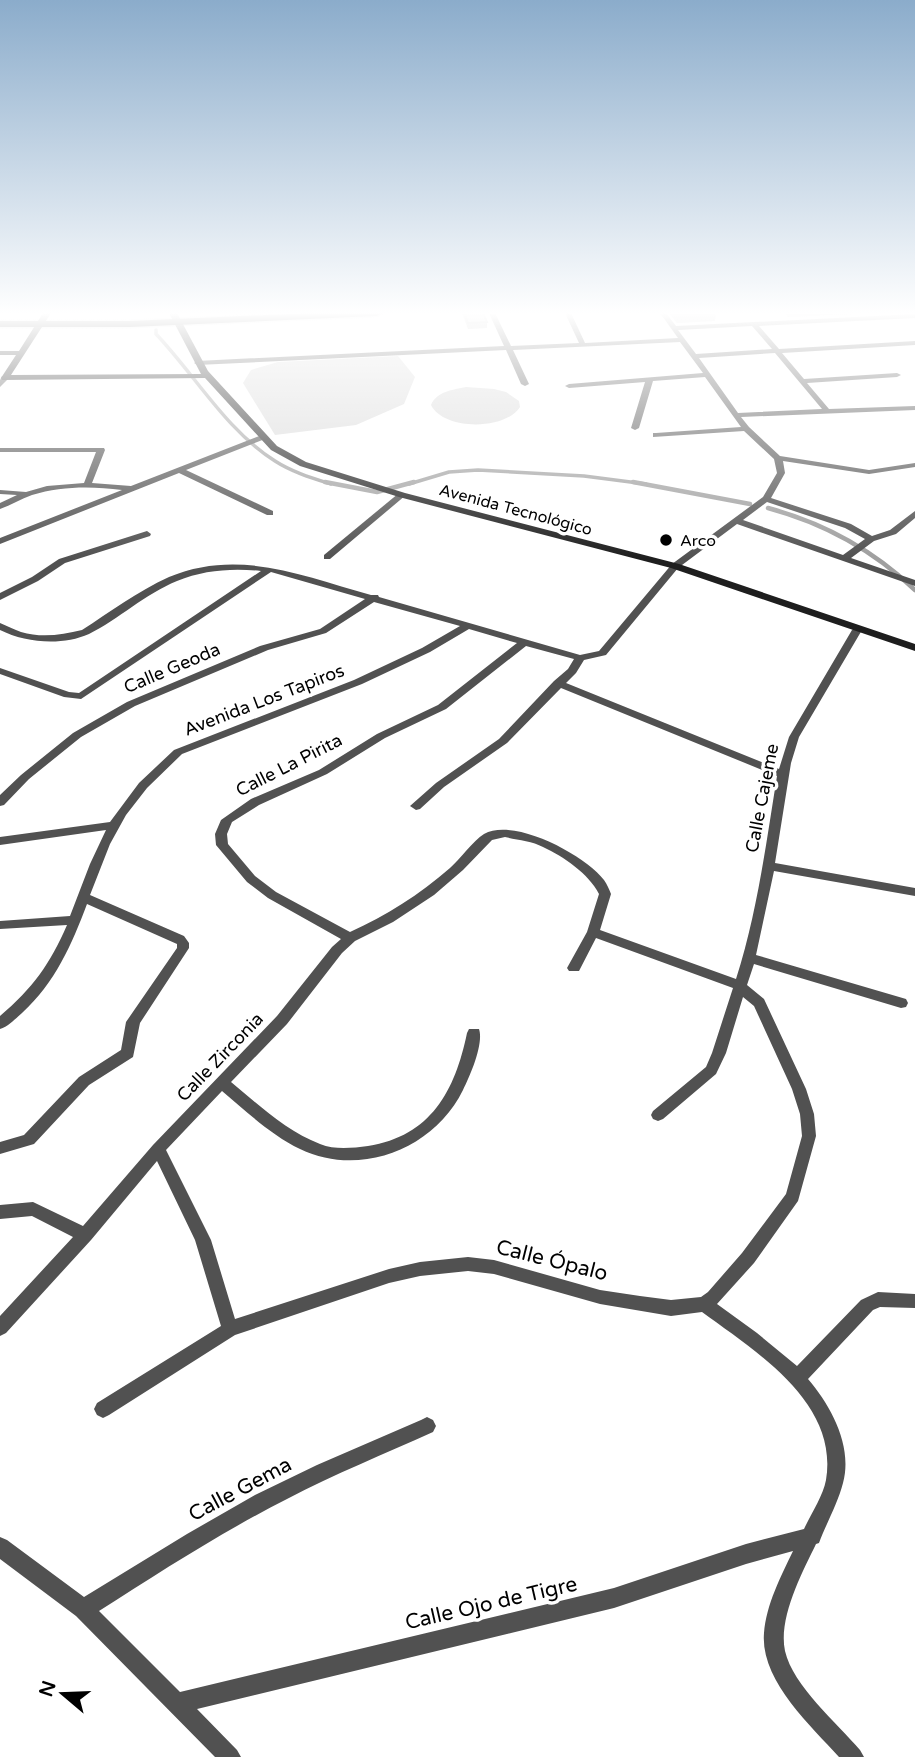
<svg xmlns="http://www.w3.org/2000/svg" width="915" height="1757" viewBox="0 0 915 1757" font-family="'Varela Round',sans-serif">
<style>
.green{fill:#d8d8d8}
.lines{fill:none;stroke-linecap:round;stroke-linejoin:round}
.stream-far1{stroke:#9f9f9f;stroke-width:3.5}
.stream{stroke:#9f9f9f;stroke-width:4.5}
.highway-casing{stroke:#dbdbdb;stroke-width:3}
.street{fill:#515151;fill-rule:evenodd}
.secondary{fill:#1e1e1e;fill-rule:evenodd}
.highway{fill:#000;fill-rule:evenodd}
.wall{fill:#a5a5a5}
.building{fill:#c0c0c0;stroke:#868686;stroke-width:2}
.poi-dot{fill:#000;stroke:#fff;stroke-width:2.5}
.labels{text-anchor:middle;stroke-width:7;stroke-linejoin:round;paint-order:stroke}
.far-street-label{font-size:16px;fill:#000;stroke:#fff}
.far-poi-label{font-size:16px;fill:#000;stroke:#fff;text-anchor:start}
.street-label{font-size:18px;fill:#000;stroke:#fff}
.near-street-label{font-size:21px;fill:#000;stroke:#fff}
</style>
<rect width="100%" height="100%" fill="#fff"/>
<g class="green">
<polygon points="398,356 415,377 404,404 356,425 275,435 243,383 251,370 278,362"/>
<path d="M466 387 494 389 506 392 519 401 520 407C506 430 444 431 431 405 437 391 453 390 466 387Z"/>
</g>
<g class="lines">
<g class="stream-far1">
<path d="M156 330V334C195 375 226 430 275 461 292 472 312 478 331 484"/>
<polyline points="409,484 449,472 478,470 584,476 646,484"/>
</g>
<g class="stream">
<polyline points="325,482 377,492 414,482"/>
<polyline points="633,482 750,504"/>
<path d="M768 508C824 523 873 550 915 590"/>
</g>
<g class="highway-casing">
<polygon id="highway" points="307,313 383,313 377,316 130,327 0,327 0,321 130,321"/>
</g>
<g class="street">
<path d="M489 313H495L511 346 579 343 565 313H571L585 343 678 338 660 313H666L676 326 915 314V318L759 326 779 349 915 341V345L782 353 804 379 897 373 901 375 897 377 807 383 829 409 915 406V410L741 417 749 427 780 456 869 470 915 463V467L869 474 783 461 785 473 771 498 851 524 872 536 890 530 915 511V518L896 534 874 541 851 558 915 580V586L737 524 678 568 606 655 584 660 576 673 566 683 779 769 789 737 852 630 857 627 862 630 799 737 791 763 775 863 915 888V896L774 871 756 955 906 999 908 1003 906 1007 901 1008 754 964 747 985 764 999 806 1089 814 1114 816 1136 798 1201 754 1263 717 1304 757 1333 797 1366 861 1300 878 1292 915 1294V1308L880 1307 873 1310 808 1379C831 1406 853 1446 843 1483 838 1503 826 1524 819 1543L816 1544C802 1573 778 1618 785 1651 793 1686 837 1723 860 1750L864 1757H839C810 1725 760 1680 764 1633 766 1605 781 1576 793 1551L746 1564 614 1608 197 1709 237 1750 241 1757H215L76 1616 0 1559V1537L7 1540 84 1597 187 1534 255 1495 317 1465 421 1420 427 1417 433 1420 436 1426 433 1432C384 1454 335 1474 287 1499 222 1532 160 1572 99 1611L180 1692 614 1588 746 1544 804 1529C811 1514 823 1496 826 1480 839 1402 755 1351 702 1312L671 1316 600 1304 494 1274 468 1271 420 1276 389 1283 235 1335 109 1415 103 1418 97 1415 94 1409 97 1403 221 1326 195 1240 157 1161 91 1240 6 1333 0 1336V1316L73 1237 32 1216 0 1219V1205L33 1202 83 1226 153 1145 277 1016 332 947 341 939 268 898 247 882 216 845 215 834 221 820 251 799 319 770 377 734 438 705 517 643 469 629 430 652 362 684 182 754 147 788 126 815 110 844 90 895 184 936 189 943V948L140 1023 133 1057 89 1085 34 1144 0 1154V1142L24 1135 79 1077 121 1050 126 1022 177 948V944L87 904C72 944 55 983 22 1013 15 1019 9 1026 0 1029V1016C33 988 50 964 67 925L0 929V921L70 916 90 864 106 830 0 845V837L110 822 139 783 174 750 354 680 422 648 460 626 374 602 326 633 268 650 135 706 81 737 29 779 4 805 0 806V795L21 775 73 733 127 702 260 646 320 629 365 599 271 572 81 699 64 697 0 674V668L69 692 79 693 261 571C232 568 204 570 177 581 145 594 119 619 89 634 62 646 26 643 0 630V623C7 626 13 629 21 632 41 638 62 635 82 630 110 612 138 591 169 577 239 548 303 576 371 595H378L379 597 580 655 599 651 672 564 763 497 777 473 774 459 744 431 653 437V433H656L741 427 705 377 653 381 639 428 635 430 631 428 645 382 569 388 565 386 569 384 703 373 680 342 513 350 529 384 525 386 521 384 506 350 197 365 194 363 197 361 504 346ZM752 326 772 349 696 354 678 330ZM775 353 822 409 738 413 699 358ZM767 502 845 528 865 539 843 555 743 520ZM526 646 574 659 568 669 554 681 499 739 436 783 410 806 416 810 420 809 444 787 507 743 561 688 777 776C766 844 757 914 736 979L600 930 611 894C609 889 607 884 604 880 585 855 514 817 484 834 473 841 460 859 450 868 419 895 387 915 350 932L276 892 255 876 228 844 227 834 232 822 259 805 327 774 385 738 446 709ZM505 837C517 840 532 841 543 847 564 857 588 873 599 894L587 932 567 968 569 971H579L596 938 733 988 712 1053 706 1067 653 1111 651 1115 653 1119 658 1121 663 1119 716 1074 726 1053 743 997 754 1006 792 1089 800 1114 802 1136 786 1194 742 1253 708 1292 701 1297 671 1300 640 1296 600 1290 494 1260 468 1257 420 1262 389 1269 235 1319 211 1240 166 1150 222 1091C247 1112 271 1135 300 1149 360 1178 434 1149 463 1090 470 1076 484 1044 479 1029H469L467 1033C455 1091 431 1136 368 1146 352 1148 335 1150 320 1144 286 1131 259 1105 231 1082L287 1024 342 953 355 941 393 922 434 895 463 870 492 840Z"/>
<polygon points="2,376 9,378 0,387 0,380"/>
<path d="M262 435 266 437 265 439 186 470 273 511V515H267L179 473 0 544V538L122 490C92 486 61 486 32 495 21 499 11 505 0 509V503L17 495 0 494V490L26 492 47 486 84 483 96 452H0V448H104L105 450 92 483 131 486Z"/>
<polygon points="399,493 406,495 330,559 324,559 324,555"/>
<polygon points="147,531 151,534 150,536 65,563 38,581 0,600 0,593 32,577 59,559"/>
</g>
<polygon class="secondary" points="43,313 51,313 11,375 201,374 169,313 177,313 208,371 277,446 306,462 405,493 679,564 915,644 915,651 671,568 399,497 300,466 271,450 205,378 2,380 1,378 16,355 0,355 0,351 19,351"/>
<use href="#highway" class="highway"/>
</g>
<g class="wall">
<polygon points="462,313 487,322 487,328 468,329"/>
<polygon points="669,313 716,313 715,321 677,323"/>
<polygon points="784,313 854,313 854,314 788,317"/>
</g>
<polygon class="building" points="464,313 483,313 487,322 468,323"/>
<linearGradient id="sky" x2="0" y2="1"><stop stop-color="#8baccb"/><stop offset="0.56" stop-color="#fff"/><stop offset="1" stop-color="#fff" stop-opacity="0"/></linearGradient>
<rect width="915" height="559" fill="url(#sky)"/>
<circle class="poi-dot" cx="666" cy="540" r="7"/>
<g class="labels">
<g class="far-street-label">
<text transform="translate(516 509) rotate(15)" y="6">Avenida Tecnológico</text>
</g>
<g class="far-poi-label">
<text x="680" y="546">Arco</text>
</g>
<g class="street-label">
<text transform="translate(172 668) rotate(-23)" y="6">Calle Geoda</text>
<text transform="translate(264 700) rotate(-21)" y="6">Avenida Los Tapiros</text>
<text transform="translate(289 765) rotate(-27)" y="6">Calle La Pirita</text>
<text transform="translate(762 798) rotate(-79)" y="6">Calle Cajeme</text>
<text transform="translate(220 1057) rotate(-46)" y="6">Calle Zirconia</text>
</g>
<g class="near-street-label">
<text transform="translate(552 1260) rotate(14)" y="7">Calle Ópalo</text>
<text transform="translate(240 1489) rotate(-28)" y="7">Calle Gema</text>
<text transform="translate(491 1603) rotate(-13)" y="7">Calle Ojo de Tigre</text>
</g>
</g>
<g transform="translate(63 1694) rotate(289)" stroke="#ffffff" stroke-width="5" paint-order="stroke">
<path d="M0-5L12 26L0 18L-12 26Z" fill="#000000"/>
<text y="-10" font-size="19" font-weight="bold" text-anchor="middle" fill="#000000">N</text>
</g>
</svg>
